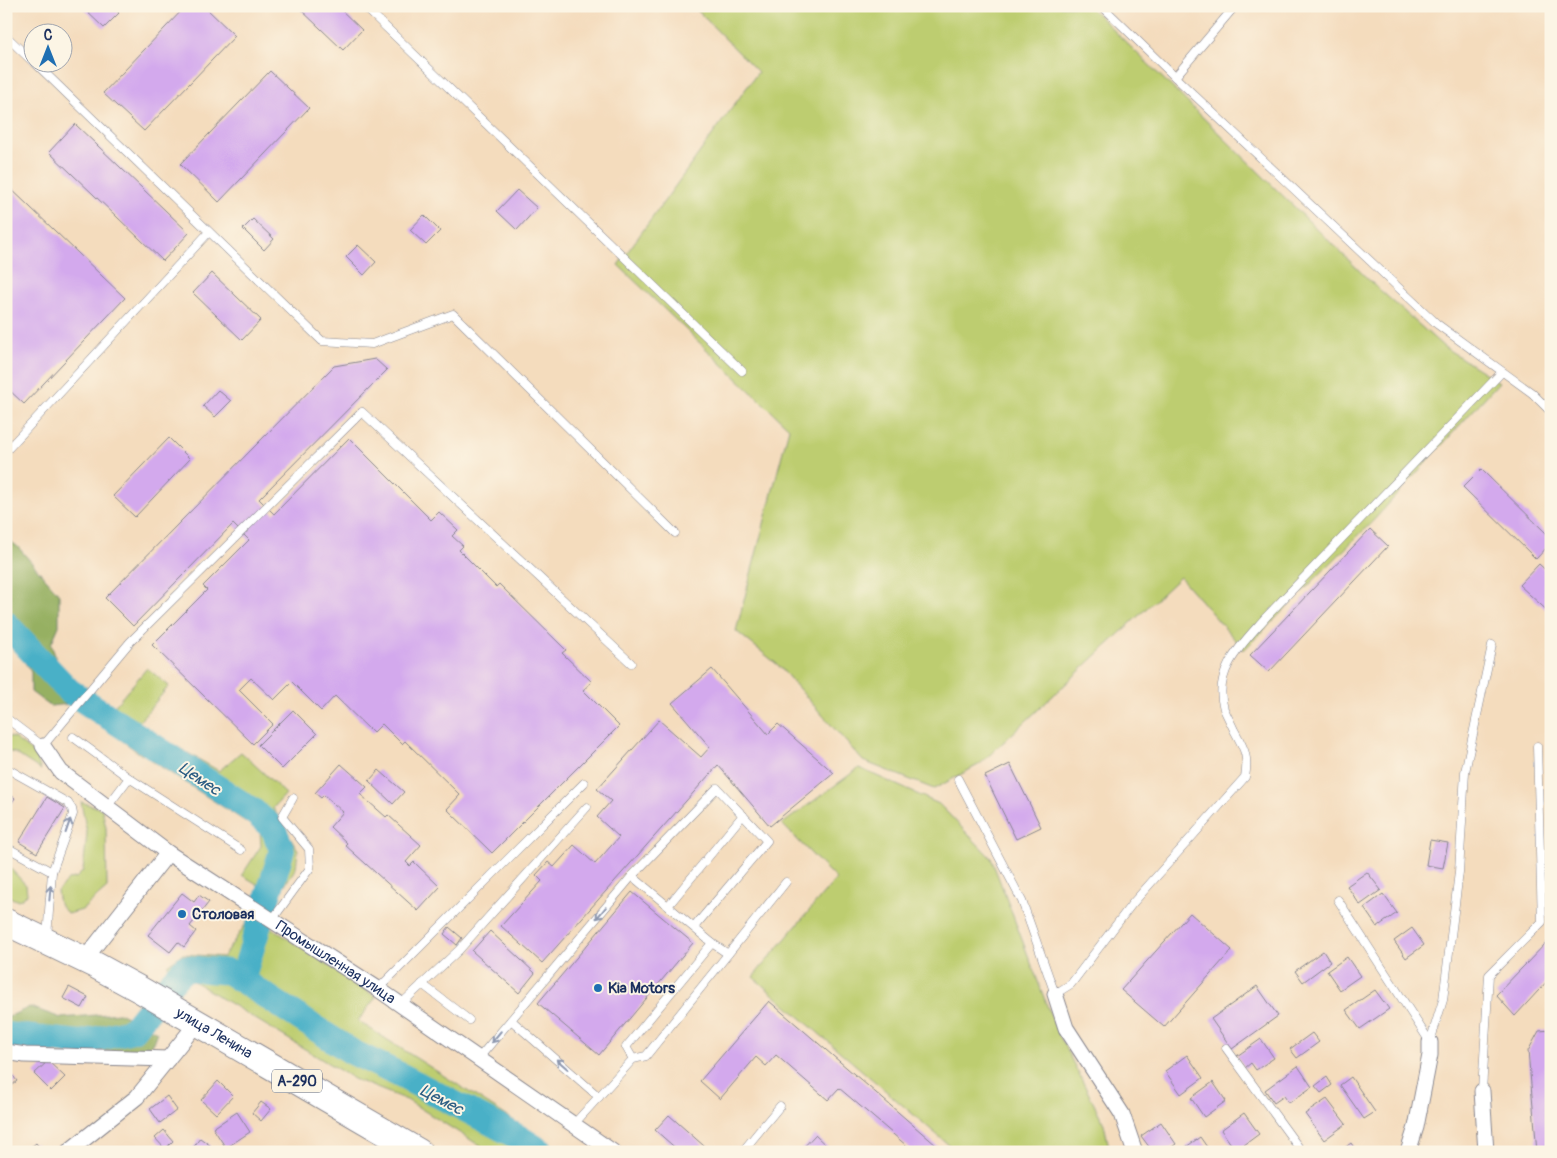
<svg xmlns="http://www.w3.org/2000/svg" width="1557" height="1158" viewBox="0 0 1557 1158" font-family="Pangolin,sans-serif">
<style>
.green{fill:#bdcd6f;stroke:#6c7e66}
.forest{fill:#96b062;stroke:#587060}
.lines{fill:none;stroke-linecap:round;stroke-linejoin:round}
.river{stroke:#48b0c7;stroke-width:26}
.building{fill:#d3a9ed}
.service-casing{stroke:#88868e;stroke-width:9}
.minor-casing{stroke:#88868e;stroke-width:17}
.trunk-casing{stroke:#88868e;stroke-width:28}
.service{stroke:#fff;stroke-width:8}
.minor{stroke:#fff;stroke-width:15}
.trunk{stroke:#fff;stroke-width:26}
.oneway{stroke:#8d97ae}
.poi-dot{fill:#1f6fb2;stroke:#fcf5e5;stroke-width:2}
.labels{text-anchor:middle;stroke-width:4;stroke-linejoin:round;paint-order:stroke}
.shield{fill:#fcf5e5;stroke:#5e6a86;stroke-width:1}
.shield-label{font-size:14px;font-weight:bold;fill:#1b2f5e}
.poi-label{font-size:15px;font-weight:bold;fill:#1b2f5e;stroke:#fcf5e5;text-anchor:start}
.street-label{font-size:15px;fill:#1b2f5e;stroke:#fcf5e5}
.water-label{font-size:16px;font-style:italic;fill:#2b5c83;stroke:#fcf5e5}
</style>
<rect width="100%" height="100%" fill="#fcf5e5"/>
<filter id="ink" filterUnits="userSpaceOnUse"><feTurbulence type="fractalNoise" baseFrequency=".02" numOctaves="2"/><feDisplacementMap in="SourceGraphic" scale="10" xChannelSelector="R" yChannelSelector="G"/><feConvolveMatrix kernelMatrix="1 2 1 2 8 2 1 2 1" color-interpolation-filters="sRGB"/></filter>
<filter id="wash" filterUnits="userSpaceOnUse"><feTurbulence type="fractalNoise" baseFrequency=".0096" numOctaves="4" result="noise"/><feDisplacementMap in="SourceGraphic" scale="20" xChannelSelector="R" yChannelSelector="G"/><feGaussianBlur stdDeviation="1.12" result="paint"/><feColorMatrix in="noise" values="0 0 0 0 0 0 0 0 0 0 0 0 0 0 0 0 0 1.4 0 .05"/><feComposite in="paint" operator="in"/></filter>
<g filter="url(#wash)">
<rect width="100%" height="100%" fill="#f4dcbd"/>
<g class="green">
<polygon points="693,6 1089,6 1371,282 1444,347 1499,382 1373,521 1244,650 1180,577 980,764 934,789 863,761 778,665 736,631 789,428 618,265 758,72"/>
<polygon points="147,668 169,686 138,723 158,736 142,755 80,710 93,694 112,709"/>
<polygon points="6,736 14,738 35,754 41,770 15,753 6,751"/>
<polygon points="167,741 219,771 241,752 286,794 273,808 298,850 296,868 277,896 242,875 261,846 260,831 152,761"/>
<polygon points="859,768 939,804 991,858 1056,1029 1104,1124 1110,1152 957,1152 753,977 836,879 782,824"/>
<polygon points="81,802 102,809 106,828 107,888 82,910 68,914 59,904 57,891 69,879 76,878 83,871 87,833"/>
<polygon points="6,864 26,885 27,894 22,899 16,900 6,895"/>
<polygon points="252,915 376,997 358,1021 563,1152 490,1152 407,1100 354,1079 167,965 183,954 223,957"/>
</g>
<g class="forest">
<polygon points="6,538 18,547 59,594 59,626 51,644 58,664 75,685 70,704 50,706 31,692 31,672 17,650 6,640"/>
<polygon points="30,1007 61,1018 119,1013 157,1032 152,1045 123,1052 6,1048 6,1018"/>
</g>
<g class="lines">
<g class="river">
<polyline points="6,624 69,691 253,811 273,828 282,850 242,980"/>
<polyline points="6,1035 81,1043 133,1030 166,988 185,968 229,972 352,1052 400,1075 518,1137 542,1152"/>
</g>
</g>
<g id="blocks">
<g class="building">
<polygon points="81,6 112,6 119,13 104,28"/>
<polygon points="186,6 204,6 235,36 144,131 103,93"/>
<polygon points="297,6 337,6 362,30 343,50"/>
<polygon points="270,71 309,108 219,202 180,164"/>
<polygon points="75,124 189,233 163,261 49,152"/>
<polygon points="6,184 125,298 24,404 6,387"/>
<polygon points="517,190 537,208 517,230 497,211"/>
<polygon points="424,215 440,231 426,245 410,230"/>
<polygon points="253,219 274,239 264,250 243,229"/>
<polygon points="358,245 376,262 364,275 346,257"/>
<polygon points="212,273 261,320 242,340 193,293"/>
<polygon points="375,359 387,370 259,499 274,514 349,438 431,520 439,512 458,530 452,536 463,546 459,550 496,587 499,584 566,650 562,653 592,682 583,690 619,726 492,853 447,809 460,795 405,741 402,744 382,724 373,733 335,696 321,711 292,682 274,700 251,678 239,690 273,724 253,744 152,645 207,590 203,586 249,540 233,524 133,626 105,598 334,366"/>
<polygon points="218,390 231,401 215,417 203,406"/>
<polygon points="169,438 190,459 135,517 113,496"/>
<polygon points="1481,469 1551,538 1551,543 1536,559 1463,487"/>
<polygon points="1370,529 1388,546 1269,672 1250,655"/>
<polygon points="1539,564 1551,575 1551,614 1519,585"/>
<polygon points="712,669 768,734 778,724 834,773 770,826 718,765 542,963 501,926 542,881 536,875 548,862 554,867 574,845 595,864 619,837 597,817 611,801 597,789 659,720 701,757 710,747 672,703"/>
<polygon points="293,710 317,734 282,769 258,745"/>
<polygon points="341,764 367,787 360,794 386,817 388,815 421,845 406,862 410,866 414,862 440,887 418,911 345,845 347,843 330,827 343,812 324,795 321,798 315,793"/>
<polygon points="1010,764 1041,827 1016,839 985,776"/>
<polygon points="379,770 404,792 393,804 369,781"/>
<polygon points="6,792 15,798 6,811"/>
<polygon points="47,797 65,808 37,853 19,842"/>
<polygon points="1430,840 1448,843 1443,868 1426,865"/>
<polygon points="1367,872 1381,890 1360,905 1347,886"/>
<polygon points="632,892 693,943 599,1055 538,1003"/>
<polygon points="182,893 194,902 199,895 209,902 190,926 196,931 184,947 178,942 170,952 148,935"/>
<polygon points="1383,894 1397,913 1377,927 1364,908"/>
<polygon points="1190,913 1232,950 1164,1027 1121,990"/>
<polygon points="449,927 462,938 457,945 444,934"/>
<polygon points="1412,928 1424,945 1406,958 1394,941"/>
<polygon points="490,931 535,973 519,993 472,951"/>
<polygon points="1549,940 1551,941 1551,977 1515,1016 1496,995"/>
<polygon points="1323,951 1330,962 1303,982 1295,971"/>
<polygon points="1347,957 1360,976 1340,990 1327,971"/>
<polygon points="1257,986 1278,1016 1232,1049 1211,1019"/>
<polygon points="69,987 88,997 82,1008 63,998"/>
<polygon points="1375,990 1389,1009 1360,1029 1346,1010"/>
<polygon points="769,1001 868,1086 944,1152 914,1152 839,1088 828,1100 776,1055 766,1066 756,1057 720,1099 700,1081"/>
<polygon points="1551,1030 1551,1152 1537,1152 1528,1051 1539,1031"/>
<polygon points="1312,1033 1319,1042 1297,1058 1290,1049"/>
<polygon points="1261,1039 1274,1058 1256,1070 1251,1063 1245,1068 1237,1056"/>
<polygon points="1187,1055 1203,1078 1181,1094 1165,1071"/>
<polygon points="48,1061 65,1077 51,1091 34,1074"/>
<polygon points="1298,1066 1312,1087 1289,1103 1284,1096 1274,1103 1265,1090"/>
<polygon points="6,1067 17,1081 6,1090"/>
<polygon points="1327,1077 1332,1085 1321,1093 1315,1086"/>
<polygon points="1351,1077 1375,1112 1364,1119 1340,1085"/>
<polygon points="218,1081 233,1096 216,1114 201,1100"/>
<polygon points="1213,1082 1226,1101 1204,1117 1191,1098"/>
<polygon points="167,1096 177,1110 160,1123 150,1109"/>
<polygon points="1327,1099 1346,1124 1324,1140 1305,1114"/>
<polygon points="261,1102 271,1109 261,1121 252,1113"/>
<polygon points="237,1112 250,1132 226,1148 213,1128"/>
<polygon points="1244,1113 1259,1134 1236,1151 1221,1130"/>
<polygon points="669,1115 704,1146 699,1152 680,1152 655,1130"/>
<polygon points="1161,1122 1176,1144 1165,1152 1153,1152 1141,1136"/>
<polygon points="164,1130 173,1141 165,1149 155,1138"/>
<polygon points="815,1135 833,1152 799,1152"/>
<polygon points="1200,1137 1207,1147 1201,1152 1190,1152 1186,1147"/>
<polygon points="200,1138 211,1146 206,1152 192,1152 191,1151"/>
<polygon points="36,1143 43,1152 25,1152"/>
<polygon points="1351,1143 1357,1152 1339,1152"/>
</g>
</g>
</g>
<g filter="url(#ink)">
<use href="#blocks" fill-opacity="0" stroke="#88868e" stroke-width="1"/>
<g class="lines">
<g class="service-casing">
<g id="service">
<polyline points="364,6 742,371"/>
<polyline points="1102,6 1175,77 1437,324 1532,393 1551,412"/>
<polyline points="6,36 32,61"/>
<polyline points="34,62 322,341 372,344 453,314 675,533"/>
<polyline points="1175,77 1235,6"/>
<polyline points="6,451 209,232"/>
<polyline points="6,718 43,746 130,642 362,412 631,663"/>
<polyline points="73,737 129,778 107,807"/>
<polyline points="6,768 68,803 72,809 73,814 52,872"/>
<polyline points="129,778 241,850"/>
<path d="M958 779 1022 901 1055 994 1071 984 1132 904 1245 777C1249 756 1244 748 1234 730 1231 723 1227 716 1224 709 1212 671 1243 643 1266 617L1502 372"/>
<polyline points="6,847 52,872 47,937"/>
<polyline points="632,876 712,943 626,1047 633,1059"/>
<polyline points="1338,900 1430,1042"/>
<polyline points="668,906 743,815"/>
<polyline points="272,920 310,868 309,849 282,817 293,798"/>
<polyline points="712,943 728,954"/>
<polyline points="422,984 469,1020"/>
<polyline points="378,989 584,783"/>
<polyline points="400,1005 459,950 587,807"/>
<polyline points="511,1020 599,1097"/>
<polyline points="1430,1042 1443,1000 1459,872 1465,772 1492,645"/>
<polyline points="1226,1048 1302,1152"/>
<polyline points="478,1059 632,876 717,788 767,841 695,926"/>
<polyline points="1482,1091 1489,975 1542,922 1537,746"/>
<polyline points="574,1124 633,1059 646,1056 786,882"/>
<polyline points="742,1152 780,1106"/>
</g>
</g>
<g class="minor-casing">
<g id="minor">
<path id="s1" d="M43 746 61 772 168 853 378 989 613 1152"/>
<polyline points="84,960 168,853"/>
<polyline points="1055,994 1066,1028 1122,1114 1135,1152"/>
<polyline points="6,1052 25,1055 168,1059"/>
<polyline points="1482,1091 1486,1152"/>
<polyline points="68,1152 137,1097 197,1023"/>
<polyline points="1408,1152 1416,1127 1430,1055 1430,1042"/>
</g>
</g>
<g class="trunk-casing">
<g id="trunk">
<path id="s2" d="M6 922 95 965 139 989 419 1152"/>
</g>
</g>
<use href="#service" class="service"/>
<use href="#minor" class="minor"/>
<use href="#trunk" class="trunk"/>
</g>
<defs><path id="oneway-shaft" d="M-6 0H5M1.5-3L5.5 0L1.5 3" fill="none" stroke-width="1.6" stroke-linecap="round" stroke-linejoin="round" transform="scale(1.25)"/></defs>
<g class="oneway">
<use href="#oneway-shaft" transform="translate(68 826) rotate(-71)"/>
<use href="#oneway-shaft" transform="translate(50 893) rotate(-85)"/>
<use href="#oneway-shaft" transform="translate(601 913) rotate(130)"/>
<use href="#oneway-shaft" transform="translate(496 1037) rotate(130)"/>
<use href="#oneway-shaft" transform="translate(562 1064) rotate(-139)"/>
</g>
</g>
<g class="poi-dot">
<circle cx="182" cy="914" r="5"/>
<circle cx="598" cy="988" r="5"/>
</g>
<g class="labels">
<rect class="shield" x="272" y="1069.5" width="50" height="23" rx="4"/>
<g class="shield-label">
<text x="297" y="1086">А-290</text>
</g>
<g class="poi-label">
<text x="192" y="919">Столовая</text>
<text x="608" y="993">Kia Motors</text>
</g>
<g class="street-label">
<text dy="5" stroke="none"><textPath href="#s1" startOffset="366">Промышленная улица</textPath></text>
<text dy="5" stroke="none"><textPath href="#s2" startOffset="236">улица Ленина</textPath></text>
</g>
<g class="water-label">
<text transform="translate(200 778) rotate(34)" y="6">Цемес</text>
<text transform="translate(442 1099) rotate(28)" y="6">Цемес</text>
</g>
</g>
<rect width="1557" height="1158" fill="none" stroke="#fcf5e5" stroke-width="25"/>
<g transform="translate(48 48)"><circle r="24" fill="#fcf5e5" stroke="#a2a6af"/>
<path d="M0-4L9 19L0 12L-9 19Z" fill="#1f6fb2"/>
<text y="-8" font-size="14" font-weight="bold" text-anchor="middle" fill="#1b2f5e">С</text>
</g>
</svg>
